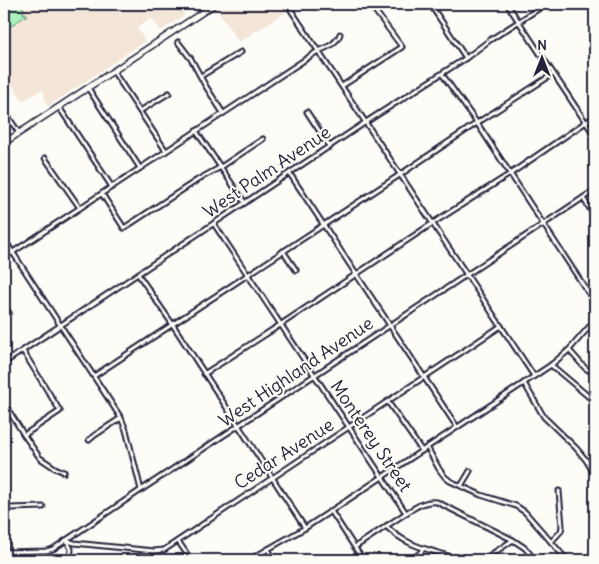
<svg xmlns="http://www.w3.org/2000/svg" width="599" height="564" viewBox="0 0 599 564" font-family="Delius,sans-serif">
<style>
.built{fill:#f3e5d7}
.green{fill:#aaf1bd;stroke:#668a7c}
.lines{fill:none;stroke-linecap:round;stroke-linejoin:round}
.minor-casing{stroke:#22223b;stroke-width:7}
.major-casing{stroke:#22223b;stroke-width:8}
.minor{stroke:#fdfcf7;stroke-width:3}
.major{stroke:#fdfcf7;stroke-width:4.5}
.labels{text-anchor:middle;stroke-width:4;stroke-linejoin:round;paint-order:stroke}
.street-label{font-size:18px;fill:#22223b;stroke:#fdfcf7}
</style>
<rect width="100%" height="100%" fill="#fdfcf7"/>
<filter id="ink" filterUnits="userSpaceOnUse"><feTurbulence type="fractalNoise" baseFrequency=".02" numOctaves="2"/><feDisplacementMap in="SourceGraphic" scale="10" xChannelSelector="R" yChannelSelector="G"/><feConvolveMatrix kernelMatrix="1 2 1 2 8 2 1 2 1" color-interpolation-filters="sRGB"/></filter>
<g filter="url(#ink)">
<g class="built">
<polygon points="4,4 178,4 185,15 161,31 152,18 137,28 145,41 47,107 43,89 23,101 4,72"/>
<polygon points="227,4 280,4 286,12 239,42 217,10"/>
</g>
<polygon class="green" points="4,4 20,4 24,9 23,14 26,13 27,15 4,31"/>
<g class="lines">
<g class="minor-casing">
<g id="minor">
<polyline points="287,4 534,376"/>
<polyline points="430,4 466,58"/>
<polyline points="507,4 595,136"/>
<polyline points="178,42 191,59 205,85 223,113"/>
<polyline points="113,71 166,151"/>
<polyline points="442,74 477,123 595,303"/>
<polyline points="201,76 241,52"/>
<polyline points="342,86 402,47 370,4"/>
<polyline points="88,88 140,168"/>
<polyline points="4,105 7,115 19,133"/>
<polyline points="59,107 112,187"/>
<polyline points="140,111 169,93"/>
<polyline points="307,112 330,147"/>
<polyline points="196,131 245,203"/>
<polyline points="45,158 80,208"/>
<polyline points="290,174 457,427"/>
<polyline points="102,194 124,228 199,179 221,167 263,139"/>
<polyline points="583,198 595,217"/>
<path d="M214 224 406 513C416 507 425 500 437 502L513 540 525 548 535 560"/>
<polyline points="4,239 121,418 126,430 141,490"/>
<polyline points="283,251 296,270"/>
<path d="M4 258 318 51C327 48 337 43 340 34"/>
<polyline points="138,274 173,325 305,528"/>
<polyline points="4,306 9,313"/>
<polyline points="569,350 585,368 595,374"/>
<polyline points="23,351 60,411 24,435"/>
<polyline points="4,363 366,122 466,58 490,40 546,4"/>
<polyline points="551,365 595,402"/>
<polyline points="204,374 280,325 433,223 510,174 586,122 595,117"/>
<polyline points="94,376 401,174 477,123 553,74"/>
<polyline points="524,383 544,417 576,448 586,460 595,475"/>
<polyline points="388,402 422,451"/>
<polyline points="4,403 24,435 40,458 55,468 64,472"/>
<polyline points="89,440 95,435 121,418"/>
<polyline points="427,447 439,469 445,477 450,481 481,495 516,506 525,512 567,560"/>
<polyline points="4,484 5,488 6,552"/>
<polyline points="461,486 470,471"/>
<polyline points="4,510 10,508 43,507"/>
<polyline points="331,511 363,560"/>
<path d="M386 526C409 549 432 549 459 560"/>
<polyline points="66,540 74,543 154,551 164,550 501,326"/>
<polyline points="67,541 71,549 70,560"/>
<polyline points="178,541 191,560"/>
<polyline points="551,542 561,531 562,526 559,491"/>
<polyline points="355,547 406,513"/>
<polyline points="268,549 274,560"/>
<polyline points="4,552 46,551 53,549 141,490 595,190"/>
<polyline points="249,560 305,528 331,511 551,365 569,350 595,320"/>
<polyline points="410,560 420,553 423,549"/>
<polyline points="483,560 513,540"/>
</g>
</g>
<g class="major-casing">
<polyline id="major" points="4,143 215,4"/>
</g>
<use href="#minor" class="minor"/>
<use href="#major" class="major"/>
</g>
</g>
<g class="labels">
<g class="street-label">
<text transform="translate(267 172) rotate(-34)" y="6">West Palm Avenue</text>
<text transform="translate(296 372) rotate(-34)" y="6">West Highland Avenue</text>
<text transform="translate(371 436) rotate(56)" y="6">Monterey Street</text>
<text transform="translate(284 454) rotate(-33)" y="6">Cedar Avenue</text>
</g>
</g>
<rect width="599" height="564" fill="none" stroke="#fdfcf7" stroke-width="20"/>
<rect x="10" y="10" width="579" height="544" fill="none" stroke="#22223b" stroke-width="2" filter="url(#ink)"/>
<g transform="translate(542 58)" stroke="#fdfcf7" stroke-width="4" paint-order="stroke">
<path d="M0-4L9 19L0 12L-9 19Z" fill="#22223b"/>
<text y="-8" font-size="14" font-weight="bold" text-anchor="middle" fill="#22223b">N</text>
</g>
</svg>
